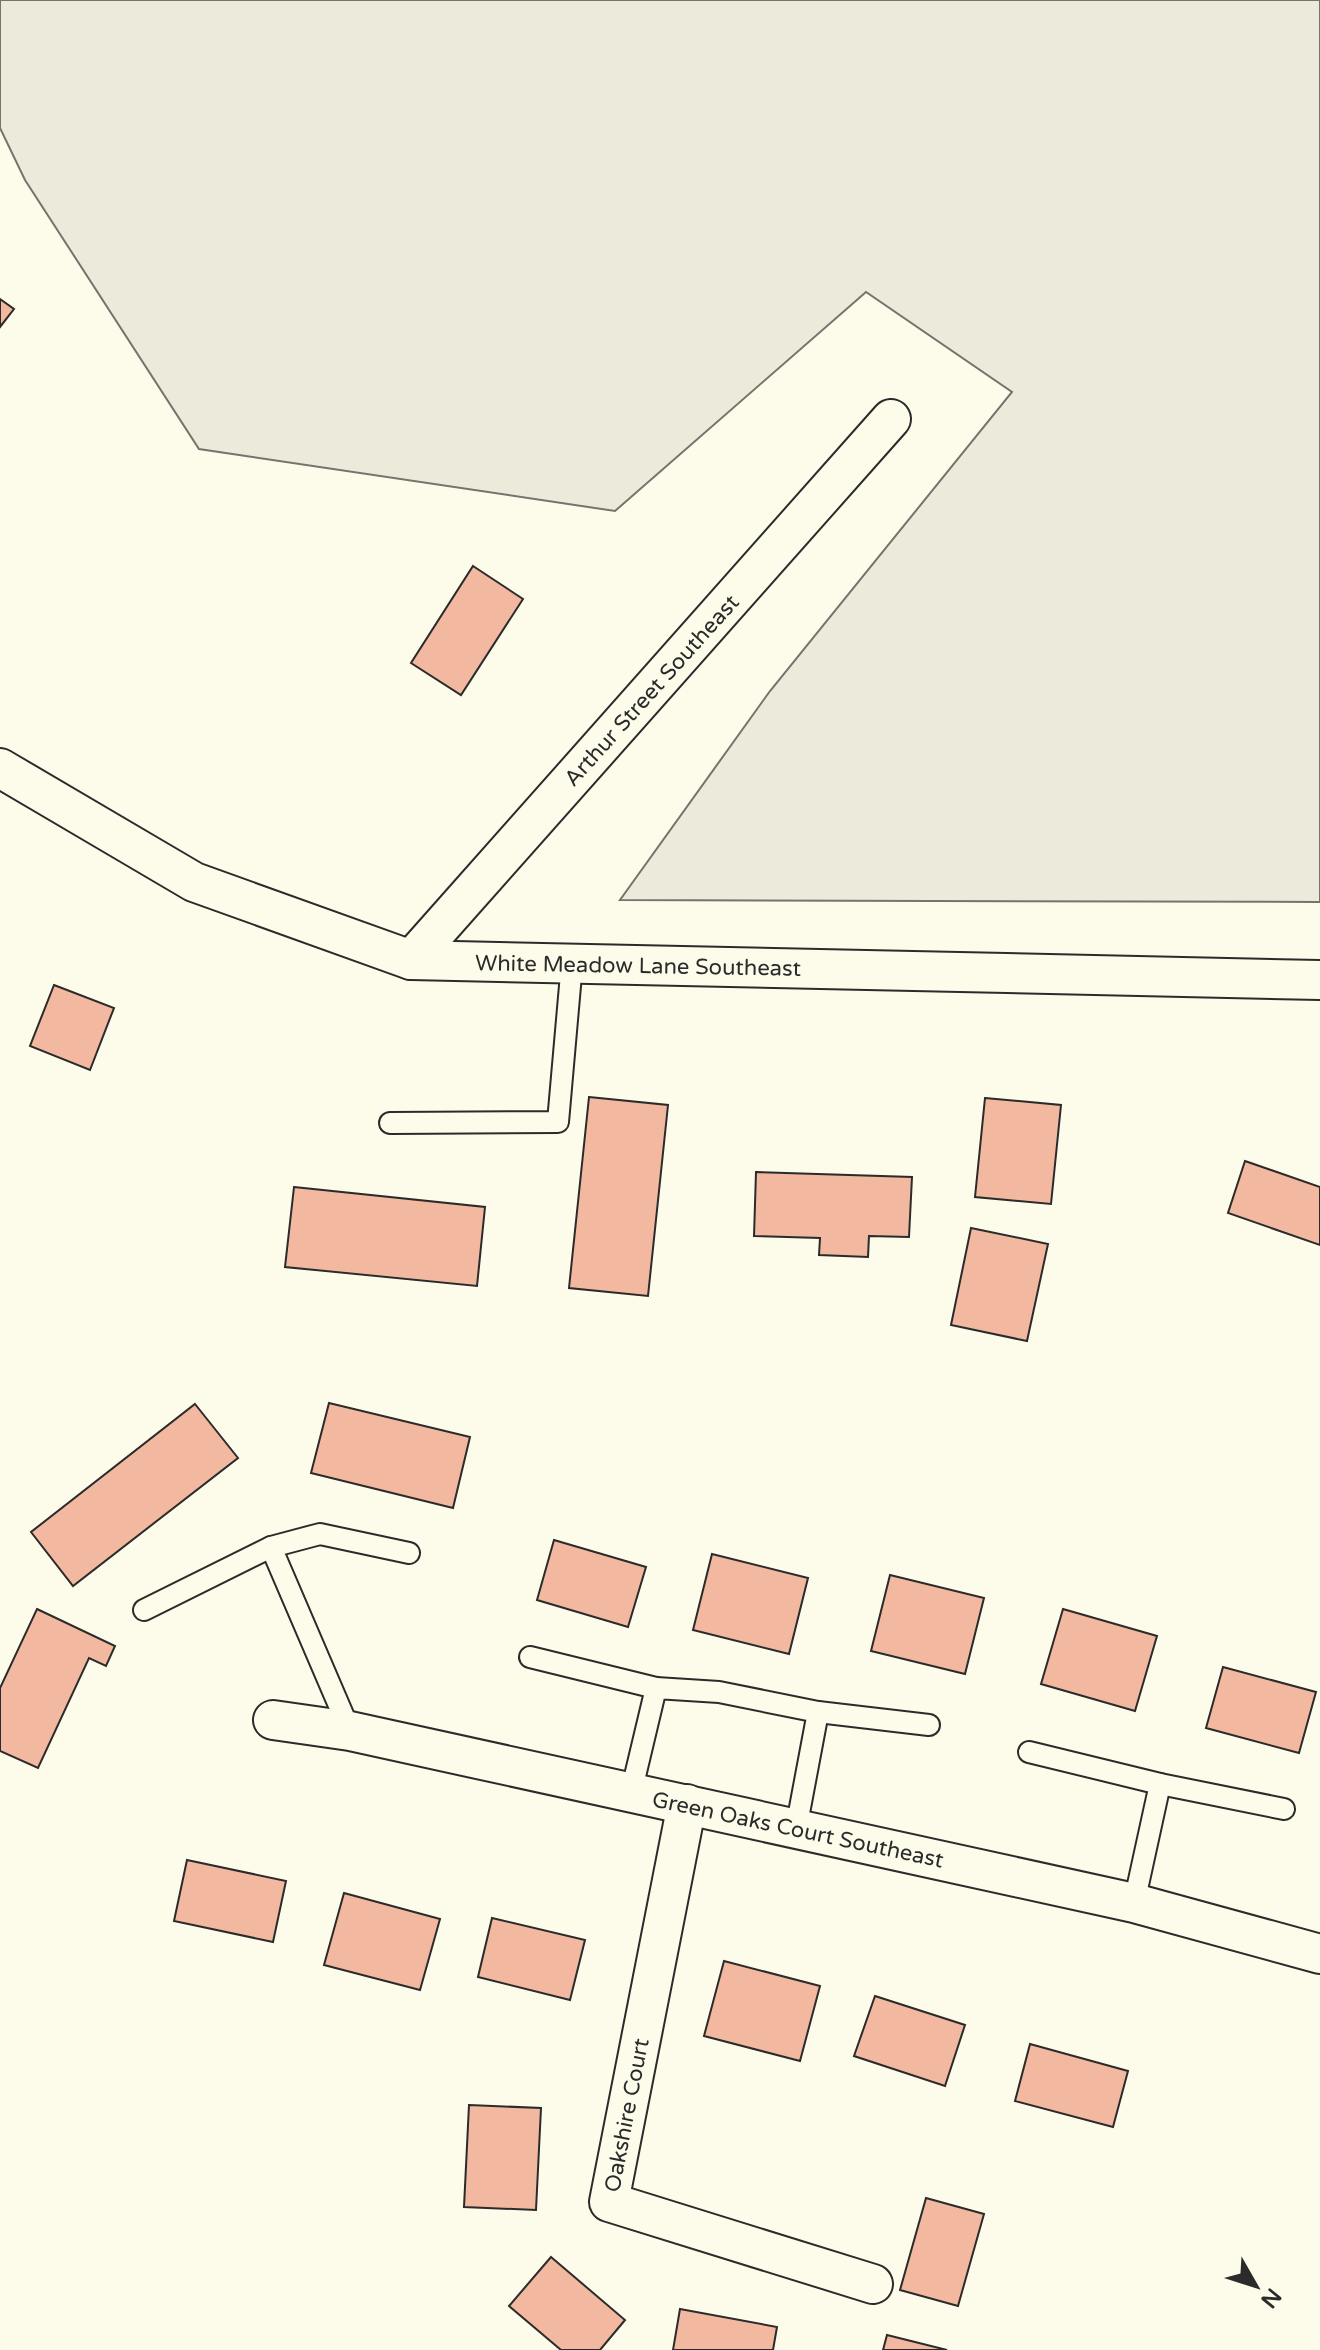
<svg xmlns="http://www.w3.org/2000/svg" width="1320" height="2350" font-family="'Varela Round',sans-serif">
<style>
.green{fill:#ecebdb;stroke:#74746e;stroke-width:2}
.building{fill:#f2b8a0;stroke:#2b2b2b;stroke-width:2}
.lines{fill:none;stroke-linecap:round;stroke-linejoin:round}
.lane-casing{stroke:#2b2b2b;stroke-width:24}
.street-casing{stroke:#2b2b2b;stroke-width:42}
.lane{stroke:#fdfbea;stroke-width:20}
.street{stroke:#fdfbea;stroke-width:38}
.labels{text-anchor:middle;stroke-width:6;stroke-linejoin:round;paint-order:stroke}
.street-label{font-size:22px;fill:#2b2b2b;stroke:#fdfbea}
</style>
<rect width="100%" height="100%" fill="#fdfbea"/>
<!-- green -->
<polygon class="green" points="0,0 1320,0 1320,902 620,900 770,691 1012,392 866,292 615,511 199,449 25,180 0,128"/>
<!-- building -->
<g class="building">
<polygon points="0,299 14,309 0,327"/>
<polygon points="473,566 523,599 461,695 411,663"/>
<polygon points="54,985 114,1008 90,1070 30,1046"/>
<polygon points="589,1097 668,1105 648,1296 569,1288"/>
<polygon points="985,1098 1061,1105 1051,1204 975,1197"/>
<polygon points="1245,1161 1320,1187 1320,1245 1228,1213"/>
<polygon points="756,1172 912,1177 909,1237 869,1236 868,1257 819,1255 820,1238 754,1236"/>
<polygon points="294,1187 485,1207 477,1286 285,1267"/>
<polygon points="971,1228 1048,1244 1027,1341 951,1325"/>
<polygon points="329,1403 470,1437 453,1508 311,1473"/>
<polygon points="195,1404 238,1458 73,1586 31,1532"/>
<polygon points="554,1540 646,1567 628,1627 537,1600"/>
<polygon points="712,1554 808,1578 789,1654 693,1630"/>
<polygon points="890,1575 984,1598 965,1674 871,1651"/>
<polygon points="37,1609 115,1646 106,1666 89,1658 38,1768 0,1751 0,1688"/>
<polygon points="1063,1609 1157,1636 1135,1711 1041,1684"/>
<polygon points="1223,1667 1316,1692 1299,1753 1206,1728"/>
<polygon points="187,1860 286,1881 273,1942 174,1921"/>
<polygon points="344,1893 440,1919 420,1990 324,1965"/>
<polygon points="492,1918 585,1940 570,2000 478,1977"/>
<polygon points="724,1961 820,1986 800,2061 704,2036"/>
<polygon points="875,1996 965,2025 945,2086 854,2056"/>
<polygon points="1030,2044 1128,2071 1113,2127 1015,2101"/>
<polygon points="469,2105 541,2108 536,2210 464,2207"/>
<polygon points="926,2198 984,2214 958,2306 900,2290"/>
<polygon points="551,2257 625,2320 600,2350 561,2350 509,2306"/>
<polygon points="680,2309 777,2327 773,2350 673,2350"/>
<polygon points="887,2335 947,2350 883,2350"/>
</g>
<g class="lines">
<!-- lane casing -->
<g class="lane-casing">
<g id="lane">
<polyline points="390,1123 558,1122 572,963"/>
<polyline points="144,1610 271,1547"/>
<polyline points="530,1657 656,1688"/>
<polyline points="818,1712 929,1725"/>
<polyline points="350,1731 271,1547 320,1534 409,1553"/>
<polyline points="1029,1752 1160,1784"/>
<polyline points="631,1793 656,1688 719,1692 818,1712 796,1829"/>
<polyline points="1134,1903 1160,1784 1284,1809"/>
</g>
</g>
<!-- street casing -->
<g class="street-casing">
<g id="street">
<polyline points="0,768 194,882 411,960 1320,980"/>
<polyline points="411,960 891,419"/>
<polyline points="273,1720 350,1731 1134,1903 1320,1954"/>
<polyline points="687,1804 609,2202 873,2284"/>
</g>
</g>
<!-- lane -->
<use href="#lane" class="lane"/>
<!-- street -->
<use href="#street" class="street"/>
</g>
<g class="labels">
<!-- street labels -->
<g class="street-label">
<text transform="translate(651 690) rotate(-48)" y="8">Arthur Street Southeast</text>
<text transform="translate(638 965) rotate(1)" y="8">White Meadow Lane Southeast</text>
<text transform="translate(798 1829) rotate(12)" y="8">Green Oaks Court Southeast</text>
<text transform="translate(626 2115) rotate(-79)" y="8">Oakshire Court</text>
</g>
</g>
<!-- north arrow -->
<g transform="translate(1256 2286) rotate(129)" stroke="#fdfbea" stroke-width="6" paint-order="stroke">
<path d="M0-6L14 30L0 20L-14 30Z" fill="#2b2b2b"/>
<text y="-12" font-size="22" font-weight="bold" text-anchor="middle" fill="#2b2b2b">N</text>
</g>
</svg>
